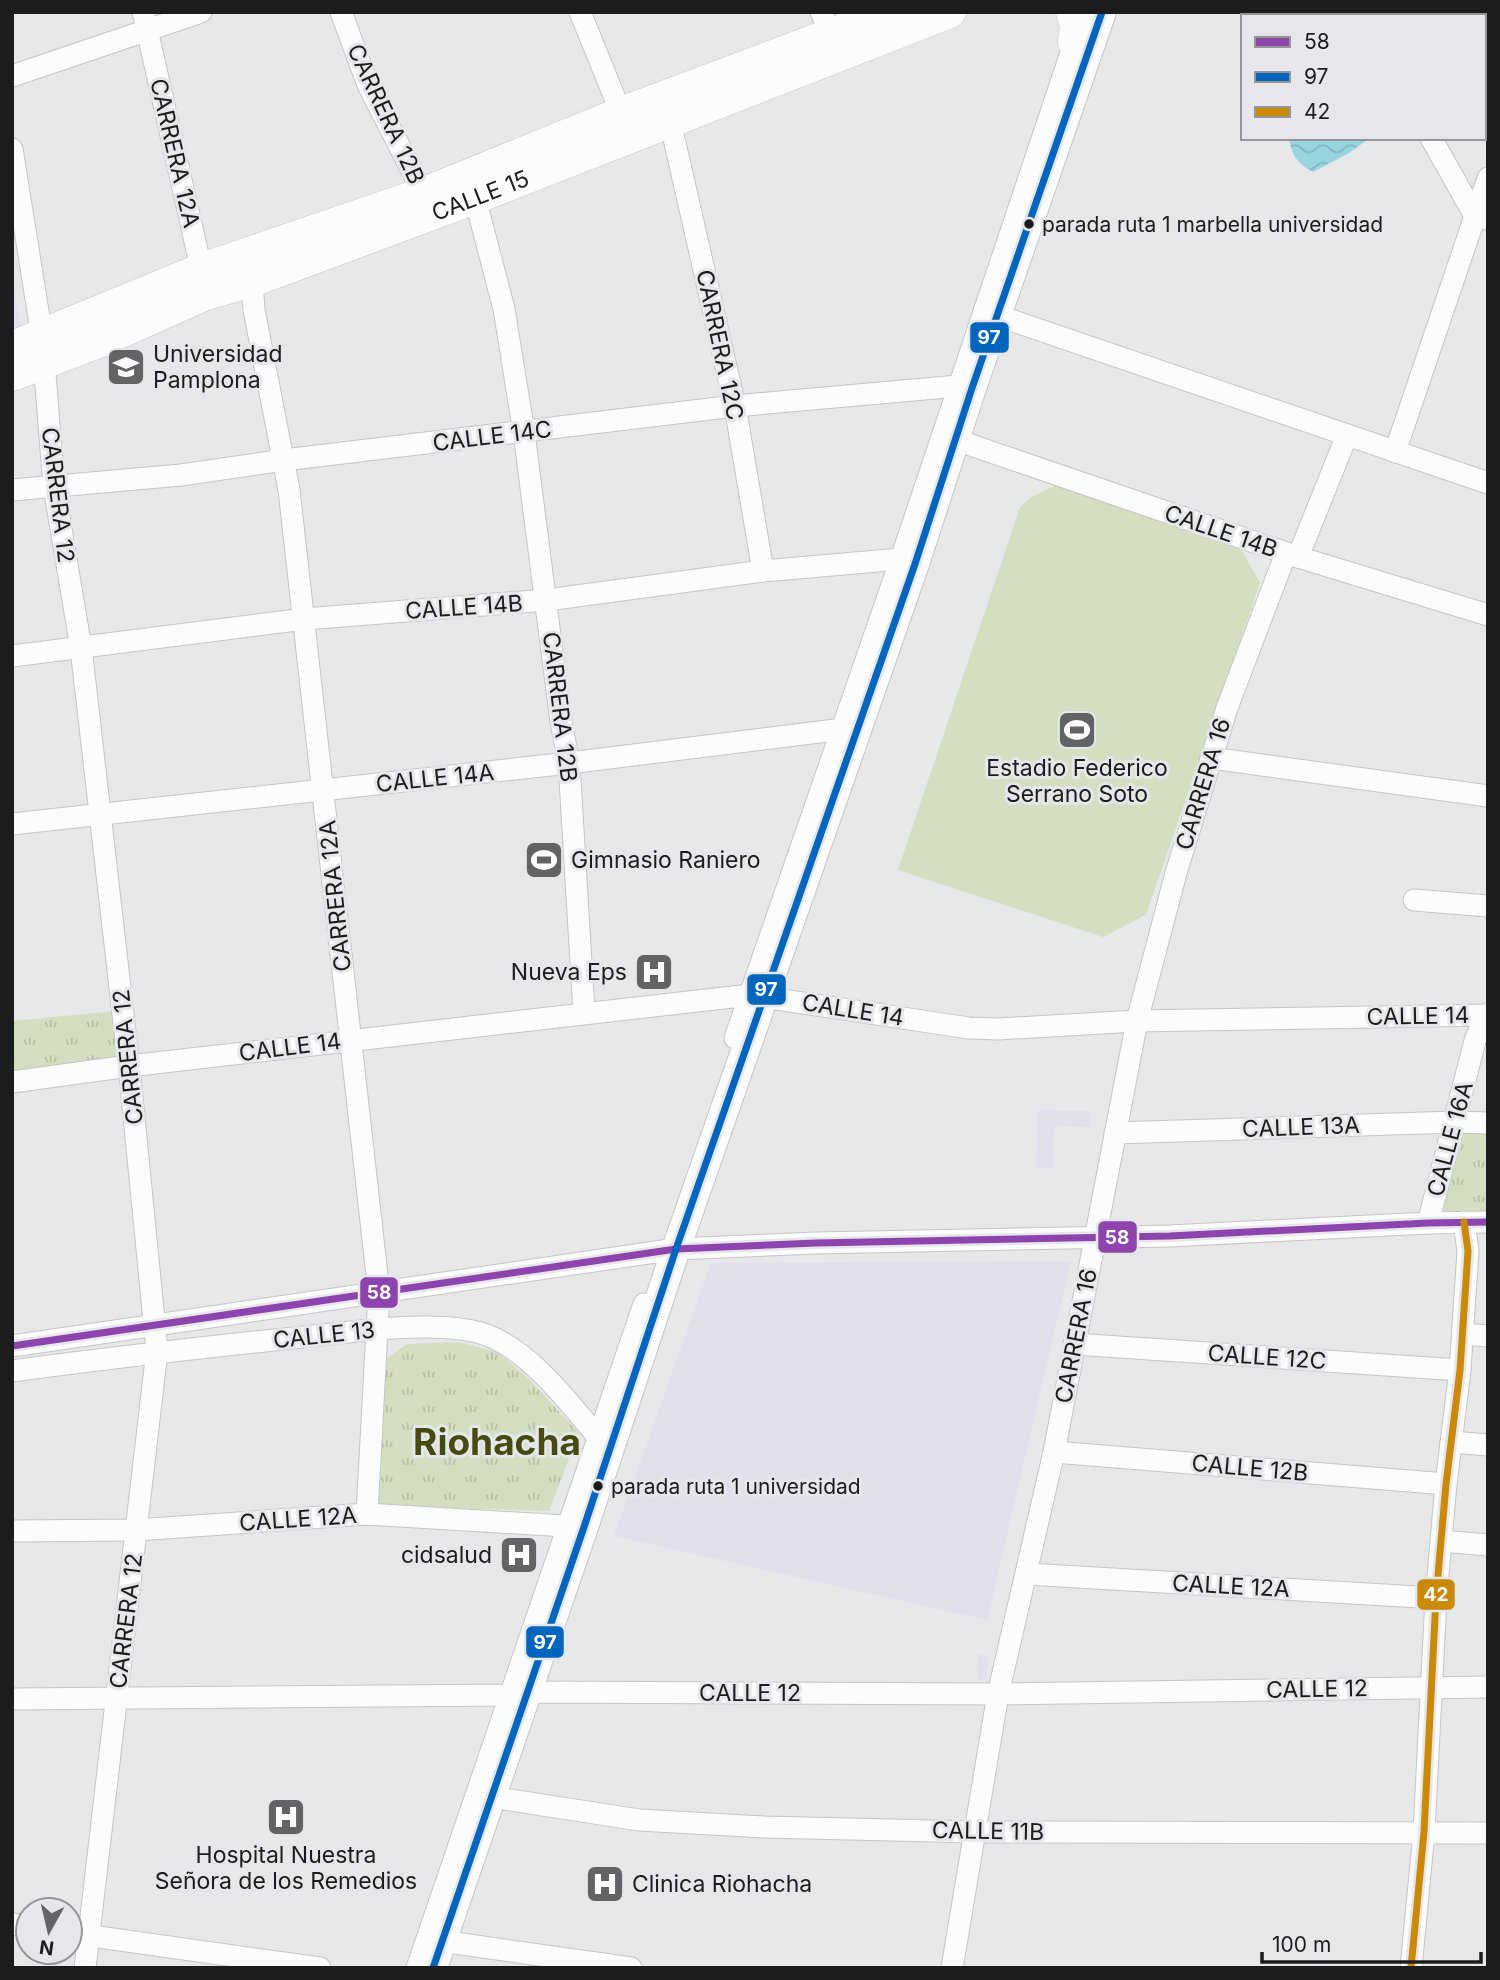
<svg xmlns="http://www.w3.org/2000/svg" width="1500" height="1980" font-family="Inter,sans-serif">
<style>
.education{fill:#e3e0ec}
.park{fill:url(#park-tufts)}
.pitch{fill:#d5dec1}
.water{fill:url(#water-waves)}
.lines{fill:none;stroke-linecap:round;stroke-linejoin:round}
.minor-casing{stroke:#c4c5c6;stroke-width:23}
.major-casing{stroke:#c4c5c6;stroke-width:30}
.highway-casing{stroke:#c4c5c6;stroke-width:33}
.minor{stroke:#fbfcfc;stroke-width:21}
.major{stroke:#fbfcfc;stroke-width:28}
.highway{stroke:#fbfcfc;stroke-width:32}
.bus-1-casing{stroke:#e6e7ea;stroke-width:12}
.bus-2-casing{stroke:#e6e7ea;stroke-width:12}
.bus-3-casing{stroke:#e6e7ea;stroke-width:12}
.bus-1{stroke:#8e44ad;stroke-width:7}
.bus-2{stroke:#0065bd;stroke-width:7}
.bus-3{stroke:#cb8a06;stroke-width:7}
.bus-dot{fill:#1b1c1d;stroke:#e6e7ea;stroke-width:2.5}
.labels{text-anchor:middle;stroke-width:6;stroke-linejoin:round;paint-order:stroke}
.bus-label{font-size:21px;fill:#1b1c1d;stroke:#e6e7ea;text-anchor:start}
.street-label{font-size:23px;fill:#1b1c1d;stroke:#e6e7ea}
.poi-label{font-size:23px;fill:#1b1c1d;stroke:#e6e7ea;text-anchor:start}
.town-label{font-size:37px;font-weight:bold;fill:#454a0e;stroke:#e6e7ea}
.line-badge{stroke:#e6e7ea;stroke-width:2.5}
.badge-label{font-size:19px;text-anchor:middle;font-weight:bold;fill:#fff}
</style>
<defs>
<pattern id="park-tufts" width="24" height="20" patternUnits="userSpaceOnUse" patternTransform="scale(1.75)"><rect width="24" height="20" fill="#d5dec1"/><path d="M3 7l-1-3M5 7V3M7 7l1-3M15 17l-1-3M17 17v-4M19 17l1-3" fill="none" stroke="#b6bea5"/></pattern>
<pattern id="water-waves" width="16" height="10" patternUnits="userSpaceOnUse" patternTransform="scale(1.75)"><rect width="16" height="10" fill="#99d5de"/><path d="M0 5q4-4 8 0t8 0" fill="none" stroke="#83b6be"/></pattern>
</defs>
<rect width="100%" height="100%" fill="#e7e8e9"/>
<!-- education -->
<g class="education">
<polygon points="12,283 21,326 12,329"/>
<polygon points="1038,1110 1090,1111 1090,1127 1054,1126 1053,1169 1036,1168"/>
<polygon points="1071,1261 987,1620 614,1536 711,1263"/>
<polygon points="978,1654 988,1655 986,1680 977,1679"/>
</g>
<!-- park -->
<g class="park">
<polygon points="115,1011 122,1060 12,1074 12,1021"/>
<polygon points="1488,1132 1488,1211 1440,1212 1458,1133"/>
<polygon points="458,1342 497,1352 528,1378 579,1433 549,1511 376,1506 382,1362 407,1344"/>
</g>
<!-- pitch -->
<polygon class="pitch" points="1061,483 1236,540 1260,583 1146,915 1103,937 898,870 1020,507 1031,497"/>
<!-- water -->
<path class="water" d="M1289 138H1370L1349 153 1313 172C1297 163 1292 156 1289 138Z"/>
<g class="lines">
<!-- minor casing -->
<g class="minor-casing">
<g id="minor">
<polyline points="143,12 204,281"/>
<polyline points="341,12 368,85 428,202"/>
<polyline points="580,12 621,113"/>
<polyline points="821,12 831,34"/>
<polyline points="1378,12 1380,16"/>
<polyline points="12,76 201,12"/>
<polyline points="670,121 735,406 763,571"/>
<polyline points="1431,138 1475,216 1482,219"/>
<polyline points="12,149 42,336 54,487 81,648 129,1066 157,1351 85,1968"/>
<polyline points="475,198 504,309 524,433 561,722 569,763 584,1012"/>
<polyline points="252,281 254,310 289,490 379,1293 367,1514"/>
<polyline points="984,311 1488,483"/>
<polyline points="956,440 1298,557 1488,615"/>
<polyline points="1395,452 1488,178"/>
<polyline points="12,490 181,475 284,460 735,406 958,386 970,388"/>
<polyline points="1298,557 1347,435"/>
<polyline points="12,656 304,619 547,600 763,571 901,559 913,563"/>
<polyline points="1211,758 1488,796"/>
<polyline points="12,824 569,763 843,729 854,732"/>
<polyline points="1414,900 1488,906"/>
<polyline points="735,1038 901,559 1078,32"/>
<polyline points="12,1082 129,1066 750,995 969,1028 998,1029 1137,1021 1488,1015"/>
<polyline points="1115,1133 1455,1122 1488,1123"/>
<polyline points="1428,1223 1475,1041 1485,1015"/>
<polyline points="1463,1334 1488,1336"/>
<polyline points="1074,1344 1460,1370"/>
<polyline points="12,1346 676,1249 816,1243 1170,1236 1428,1223 1488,1222"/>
<path d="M12 1371C109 1358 206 1347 303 1337 353 1332 437 1319 484 1334 528 1349 568 1401 597 1436"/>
<polyline points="1451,1442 1488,1445"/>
<polyline points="1054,1452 1446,1484"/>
<polyline points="12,1531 136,1530 367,1514 582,1527"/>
<polyline points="1441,1541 1488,1545"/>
<polyline points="1027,1574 1436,1598"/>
<polyline points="12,1699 509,1695 527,1692 998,1694 1488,1687"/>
<polyline points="491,1797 639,1820 765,1827 975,1832 1488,1833"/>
<polyline points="12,1924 28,1926"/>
<polyline points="70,1933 320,1968"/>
<polyline points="441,1941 631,1968"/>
<polyline points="417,1968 644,1304"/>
<polyline points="952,1968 998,1694 1054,1452 1137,1021 1176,873 1227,708 1286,553"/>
<polyline points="1411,1968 1424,1832 1436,1598 1446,1484 1460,1370 1468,1251 1464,1222"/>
</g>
</g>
<!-- major casing -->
<g class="major-casing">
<polyline id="major" points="433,1968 584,1527 676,1249 915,564 972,388 1102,12"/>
</g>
<!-- highway casing -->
<g class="highway-casing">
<g id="highway">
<polyline points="1072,12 1076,26 1074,42"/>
<polyline points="12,347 202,269 422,194 621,113 890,12"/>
<path id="s1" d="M12 375 101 341 206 294 252 281 475 198 950 12"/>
</g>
</g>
<!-- minor -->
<use href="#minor" class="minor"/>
<!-- major -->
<use href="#major" class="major"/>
<!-- highway -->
<use href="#highway" class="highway"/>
<!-- bus-1 casing -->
<g class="bus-1-casing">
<polyline id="bus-1" points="12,1346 676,1249 816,1243 1170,1236 1428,1223 1488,1222"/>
</g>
<!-- bus-2 casing -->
<g class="bus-2-casing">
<polyline id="bus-2" points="433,1968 584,1527 676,1249 915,564 972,388 1102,12"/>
</g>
<!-- bus-3 casing -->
<g class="bus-3-casing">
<polyline id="bus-3" points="1411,1968 1424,1832 1436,1598 1446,1484 1460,1370 1468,1251 1464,1222"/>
</g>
<!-- bus-1 -->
<use href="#bus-1" class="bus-1"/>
<!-- bus-2 -->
<use href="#bus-2" class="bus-2"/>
<!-- bus-3 -->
<use href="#bus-3" class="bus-3"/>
</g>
<!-- icons -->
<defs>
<g id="university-square" transform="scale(2.0125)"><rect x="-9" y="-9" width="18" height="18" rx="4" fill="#626364" stroke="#e6e7ea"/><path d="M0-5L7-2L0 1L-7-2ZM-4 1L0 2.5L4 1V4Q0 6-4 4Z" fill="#fff"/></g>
<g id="stadium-square" transform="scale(2.0125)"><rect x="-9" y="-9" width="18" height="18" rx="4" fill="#626364" stroke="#e6e7ea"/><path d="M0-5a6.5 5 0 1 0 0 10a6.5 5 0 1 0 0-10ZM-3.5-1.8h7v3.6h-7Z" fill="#fff"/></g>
<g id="hospital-square" transform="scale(2.0125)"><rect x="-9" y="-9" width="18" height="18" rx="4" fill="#626364" stroke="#e6e7ea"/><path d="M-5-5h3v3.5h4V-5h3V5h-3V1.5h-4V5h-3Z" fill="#fff"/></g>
</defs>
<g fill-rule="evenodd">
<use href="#university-square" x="126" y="367"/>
<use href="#stadium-square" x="1077" y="730"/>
<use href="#stadium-square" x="544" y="860"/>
<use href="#hospital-square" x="654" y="972"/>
<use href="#hospital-square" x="519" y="1555"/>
<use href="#hospital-square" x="286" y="1817"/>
<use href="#hospital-square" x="605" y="1884"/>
</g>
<!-- markers -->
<g class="bus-dot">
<circle cx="1029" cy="224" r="6"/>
<circle cx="598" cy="1486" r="6"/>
</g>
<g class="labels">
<!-- bus labels -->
<g class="bus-label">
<text x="1042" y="232">parada ruta 1 marbella universidad</text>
<text x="611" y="1494">parada ruta 1 universidad</text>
</g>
<!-- street labels -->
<g class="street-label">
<text transform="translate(386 114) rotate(65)" y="8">CARRERA 12B</text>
<text transform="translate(175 153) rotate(77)" y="8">CARRERA 12A</text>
<text dy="8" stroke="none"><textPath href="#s1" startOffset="502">CALLE 15</textPath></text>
<text transform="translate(720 345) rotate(78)" y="8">CARRERA 12C</text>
<text transform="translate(492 436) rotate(-7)" y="8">CALLE 14C</text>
<text transform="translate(58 495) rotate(83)" y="8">CARRERA 12</text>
<text transform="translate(1221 531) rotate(19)" y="8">CALLE 14B</text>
<text transform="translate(464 607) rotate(-4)" y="8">CALLE 14B</text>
<text transform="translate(560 707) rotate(83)" y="8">CARRERA 12B</text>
<text transform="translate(435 778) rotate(-6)" y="8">CALLE 14A</text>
<text transform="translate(1203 784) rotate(-73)" y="8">CARRERA 16</text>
<text transform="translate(335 896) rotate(-96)" y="8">CARRERA 12A</text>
<text transform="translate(853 1010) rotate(9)" y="8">CALLE 14</text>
<text transform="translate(1418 1016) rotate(-1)" y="8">CALLE 14</text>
<text transform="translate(290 1047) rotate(-7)" y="8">CALLE 14</text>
<text transform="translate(128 1057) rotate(-96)" y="8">CARRERA 12</text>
<text transform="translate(1301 1127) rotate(-2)" y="8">CALLE 13A</text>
<text transform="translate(1450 1139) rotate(-75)" y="8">CALLE 16A</text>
<text transform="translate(324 1335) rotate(-6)" y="8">CALLE 13</text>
<text transform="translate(1076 1336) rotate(-79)" y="8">CARRERA 16</text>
<text transform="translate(1267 1357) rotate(4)" y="8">CALLE 12C</text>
<text transform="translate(1250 1468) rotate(5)" y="8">CALLE 12B</text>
<text transform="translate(298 1519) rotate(-4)" y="8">CALLE 12A</text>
<text transform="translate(1231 1586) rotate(3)" y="8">CALLE 12A</text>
<text transform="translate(126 1621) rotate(-83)" y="8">CARRERA 12</text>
<text transform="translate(1317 1689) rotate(-1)" y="8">CALLE 12</text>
<text x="750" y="1701">CALLE 12</text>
<text transform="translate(988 1831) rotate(1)" y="8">CALLE 11B</text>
</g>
<!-- poi labels -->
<g class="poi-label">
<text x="153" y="362">Universidad<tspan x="153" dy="26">Pamplona</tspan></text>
<text x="1077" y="776" text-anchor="middle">Estadio Federico<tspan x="1077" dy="26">Serrano Soto</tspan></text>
<text x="571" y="868">Gimnasio Raniero</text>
<text x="627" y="980" text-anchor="end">Nueva Eps</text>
<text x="492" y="1563" text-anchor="end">cidsalud</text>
<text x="286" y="1863" text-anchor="middle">Hospital Nuestra<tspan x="286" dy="26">Señora de los Remedios</tspan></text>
<text x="632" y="1892">Clinica Riohacha</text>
</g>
<!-- town labels -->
<g class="town-label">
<text x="497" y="1455">Riohacha</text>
</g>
</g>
<g class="line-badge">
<rect x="969" y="321" width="41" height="33" rx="7" fill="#0065bd"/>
<rect x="746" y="973" width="41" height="33" rx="7" fill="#0065bd"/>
<rect x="1097" y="1220" width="41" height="34" rx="7" fill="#8e44ad"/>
<rect x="359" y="1276" width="40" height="33" rx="7" fill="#8e44ad"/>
<rect x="1416" y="1578" width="40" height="33" rx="7" fill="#cb8a06"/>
<rect x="525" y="1625" width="40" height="34" rx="7" fill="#0065bd"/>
</g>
<g class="badge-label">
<text x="989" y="344">97</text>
<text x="766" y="996">97</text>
<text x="1117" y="1244">58</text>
<text x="379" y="1299">58</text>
<text x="1436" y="1601">42</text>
<text x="545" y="1649">97</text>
</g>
<!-- border -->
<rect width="1500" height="1980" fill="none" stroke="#1b1c1d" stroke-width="28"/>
<!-- legend -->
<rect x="1241" y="14" width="245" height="126" fill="#e6e7ea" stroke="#959698" stroke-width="2"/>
<rect x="1255" y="37" width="35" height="10" fill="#8e44ad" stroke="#959698" stroke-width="2"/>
<text x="1304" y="49" font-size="21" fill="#1b1c1d">58</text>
<rect x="1255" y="72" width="35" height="10" fill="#0065bd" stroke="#959698" stroke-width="2"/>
<text x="1304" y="84" font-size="21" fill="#1b1c1d">97</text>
<rect x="1255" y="107" width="35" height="10" fill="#cb8a06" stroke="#959698" stroke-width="2"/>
<text x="1304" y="119" font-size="21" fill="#1b1c1d">42</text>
<!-- north arrow -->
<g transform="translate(49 1931) rotate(188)"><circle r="33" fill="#e6e7ea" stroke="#959698" stroke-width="2"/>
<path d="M0-5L12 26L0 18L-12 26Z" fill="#626364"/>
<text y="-10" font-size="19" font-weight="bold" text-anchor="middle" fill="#1b1c1d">N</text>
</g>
<!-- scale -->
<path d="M1262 1952v10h219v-10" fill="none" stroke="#1b1c1d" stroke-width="3.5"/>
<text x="1272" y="1952" font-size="21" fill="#1b1c1d" stroke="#e6e7ea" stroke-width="5" paint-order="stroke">100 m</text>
</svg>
